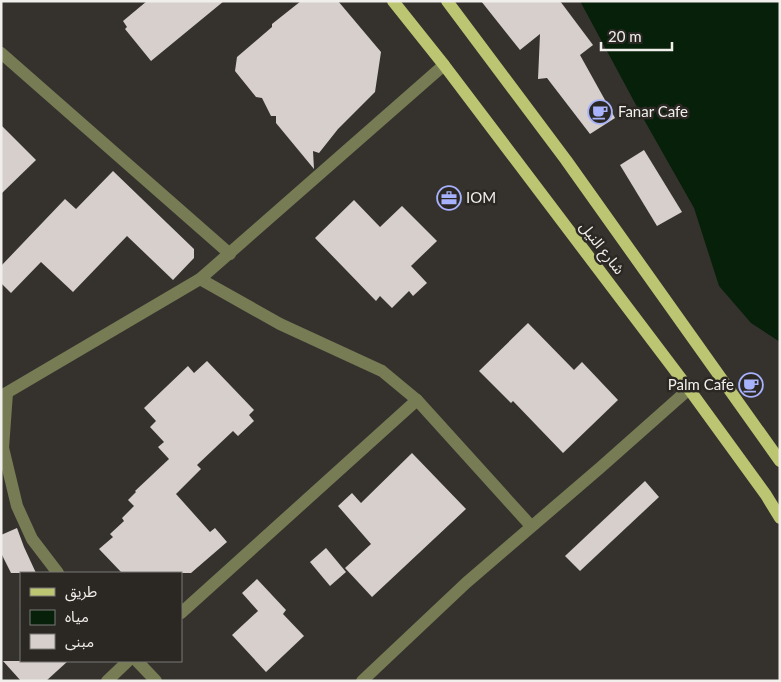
<svg xmlns="http://www.w3.org/2000/svg" width="781" height="682" font-family="Lato,'Noto Sans Arabic',sans-serif">
<style>
.water{fill:#07200a}
.building{fill:#d6cfcc}
.lines{fill:none;stroke-linecap:round;stroke-linejoin:round}
.minor{stroke:#777c55;stroke-width:12}
.major{stroke:#bcc571;stroke-width:12}
.labels{text-anchor:middle;stroke-width:5;stroke-linejoin:round;paint-order:stroke}
.poi-label{font-size:15px;fill:#f0efec;stroke:#2b2824;text-anchor:start}
.street-label{font-size:15px;fill:#f0efec;stroke:#2b2824}
</style>
<rect width="100%" height="100%" fill="#35322e"/>
<!-- water -->
<polygon class="water" points="580,1 780,1 780,342 751,323 719,286 694,208 643,118"/>
<!-- building -->
<g class="building">
<polygon points="147,1 224,1 151,61 125,29 127,27 123,21"/>
<polygon points="301,1 338,1 381,52 375,92 338,129 319,153 313,151 314,169 276,123 276,116 271,116 262,98 256,97 235,71 237,57 272,27 272,24"/>
<polygon points="481,1 560,1 593,45 580,55 615,118 590,134 547,78 538,79 540,34 520,50"/>
<polygon points="1,125 36,160 1,194"/>
<polygon points="644,150 682,212 657,226 620,165"/>
<polygon points="113,171 194,249 194,258 173,280 127,236 73,292 41,262 11,293 1,283 1,266 65,199 76,209"/>
<polygon points="354,200 380,227 402,206 437,241 411,266 427,283 413,296 409,291 392,308 380,296 376,301 315,238"/>
<polygon points="528,323 574,370 582,362 618,400 563,453 513,401 511,403 479,371"/>
<polygon points="207,361 254,410 249,415 254,421 238,436 233,431 197,465 201,469 176,494 210,532 215,528 227,542 191,573 122,573 99,549 113,537 110,534 124,521 122,518 134,506 128,500 136,492 135,491 169,459 158,447 164,442 150,427 156,421 144,408 188,366 194,373"/>
<polygon points="412,453 466,509 372,597 345,568 371,544 338,506 352,493 361,503"/>
<polygon points="645,481 659,497 580,571 565,556"/>
<polygon points="17,528 24,547 36,573 11,573 1,553 1,535"/>
<polygon points="326,548 346,572 330,586 310,562"/>
<polygon points="257,579 286,610 283,614 304,636 266,672 232,635 258,611 242,593"/>
<polygon points="3,661 68,661 46,681 21,681"/>
</g>
<g class="lines">
<!-- minor -->
<g class="minor">
<polyline points="1,53 230,254"/>
<polyline points="200,279 280,324 382,371 417,400 531,526"/>
<polyline points="7,393 3,448 17,506 32,539 58,573"/>
<polyline points="1,396 200,279 444,65"/>
<polyline points="181,613 417,400"/>
<polyline points="137,661 156,681"/>
<polyline points="107,681 128,661"/>
<polyline points="362,681 466,583 601,467 689,389"/>
</g>
<!-- major -->
<g class="major">
<polyline points="393,1 444,65 689,389 766,495 780,518"/>
<polyline points="447,1 566,160 780,461"/>
</g>
</g>
<!-- icons -->
<defs>
<g id="cafe-ring" transform="scale(1.25)"><circle r="9.5" fill="#2b2824" stroke="#a7b1fc" stroke-width="1.5"/><path d="M-5.5-4.5H6V0H3Q3 3.5 0 3.5H-2.5Q-5.5 3.5-5.5 0ZM3-3.2v2h1.7v-2ZM-6 4.5H4V6H-6Z" fill="#a7b1fc"/></g>
<g id="office-ring" transform="scale(1.25)"><circle r="9.5" fill="#2b2824" stroke="#a7b1fc" stroke-width="1.5"/><path d="M-6-3h4V-5.5h4V-3h4V5H-6ZM-1-4.5V-3h2v-1.5ZM-6 0V1H6V0Z" fill="#a7b1fc"/></g>
</defs>
<g fill-rule="evenodd">
<use href="#cafe-ring" x="600" y="112"/>
<use href="#office-ring" x="449" y="198"/>
<use href="#cafe-ring" x="751" y="385"/>
</g>
<g class="labels">
<!-- poi labels -->
<g class="poi-label">
<text x="618" y="117">Fanar Cafe</text>
<text x="466" y="203">IOM</text>
<text x="734" y="390" text-anchor="end">Palm Cafe</text>
</g>
<!-- street labels -->
<g class="street-label">
<text transform="translate(602 248) rotate(52)" y="5">شارع النيل</text>
</g>
</g>
<!-- border -->
<rect width="781" height="682" fill="none" stroke="#f0efec" stroke-width="5"/>
<!-- legend -->
<rect x="20" y="572" width="162" height="90" fill="#2b2824" stroke="#7a7874"/>
<rect x="30" y="588" width="25" height="8" fill="#bcc571" stroke="#7a7874"/>
<text x="65" y="597" font-size="15" fill="#f0efec">طريق</text>
<rect x="30" y="610" width="25" height="15" fill="#07200a" stroke="#7a7874"/>
<text x="65" y="622" font-size="15" fill="#f0efec">مياه</text>
<rect x="30" y="634" width="25" height="15" fill="#d6cfcc" stroke="#7a7874"/>
<text x="65" y="647" font-size="15" fill="#f0efec">مبنى</text>
<!-- scale -->
<path d="M601 42v8h71v-8" fill="none" stroke="#f0efec" stroke-width="2.5"/>
<text x="608" y="42" font-size="15" fill="#f0efec" stroke="#2b2824" stroke-width="4" paint-order="stroke">20 m</text>
</svg>
